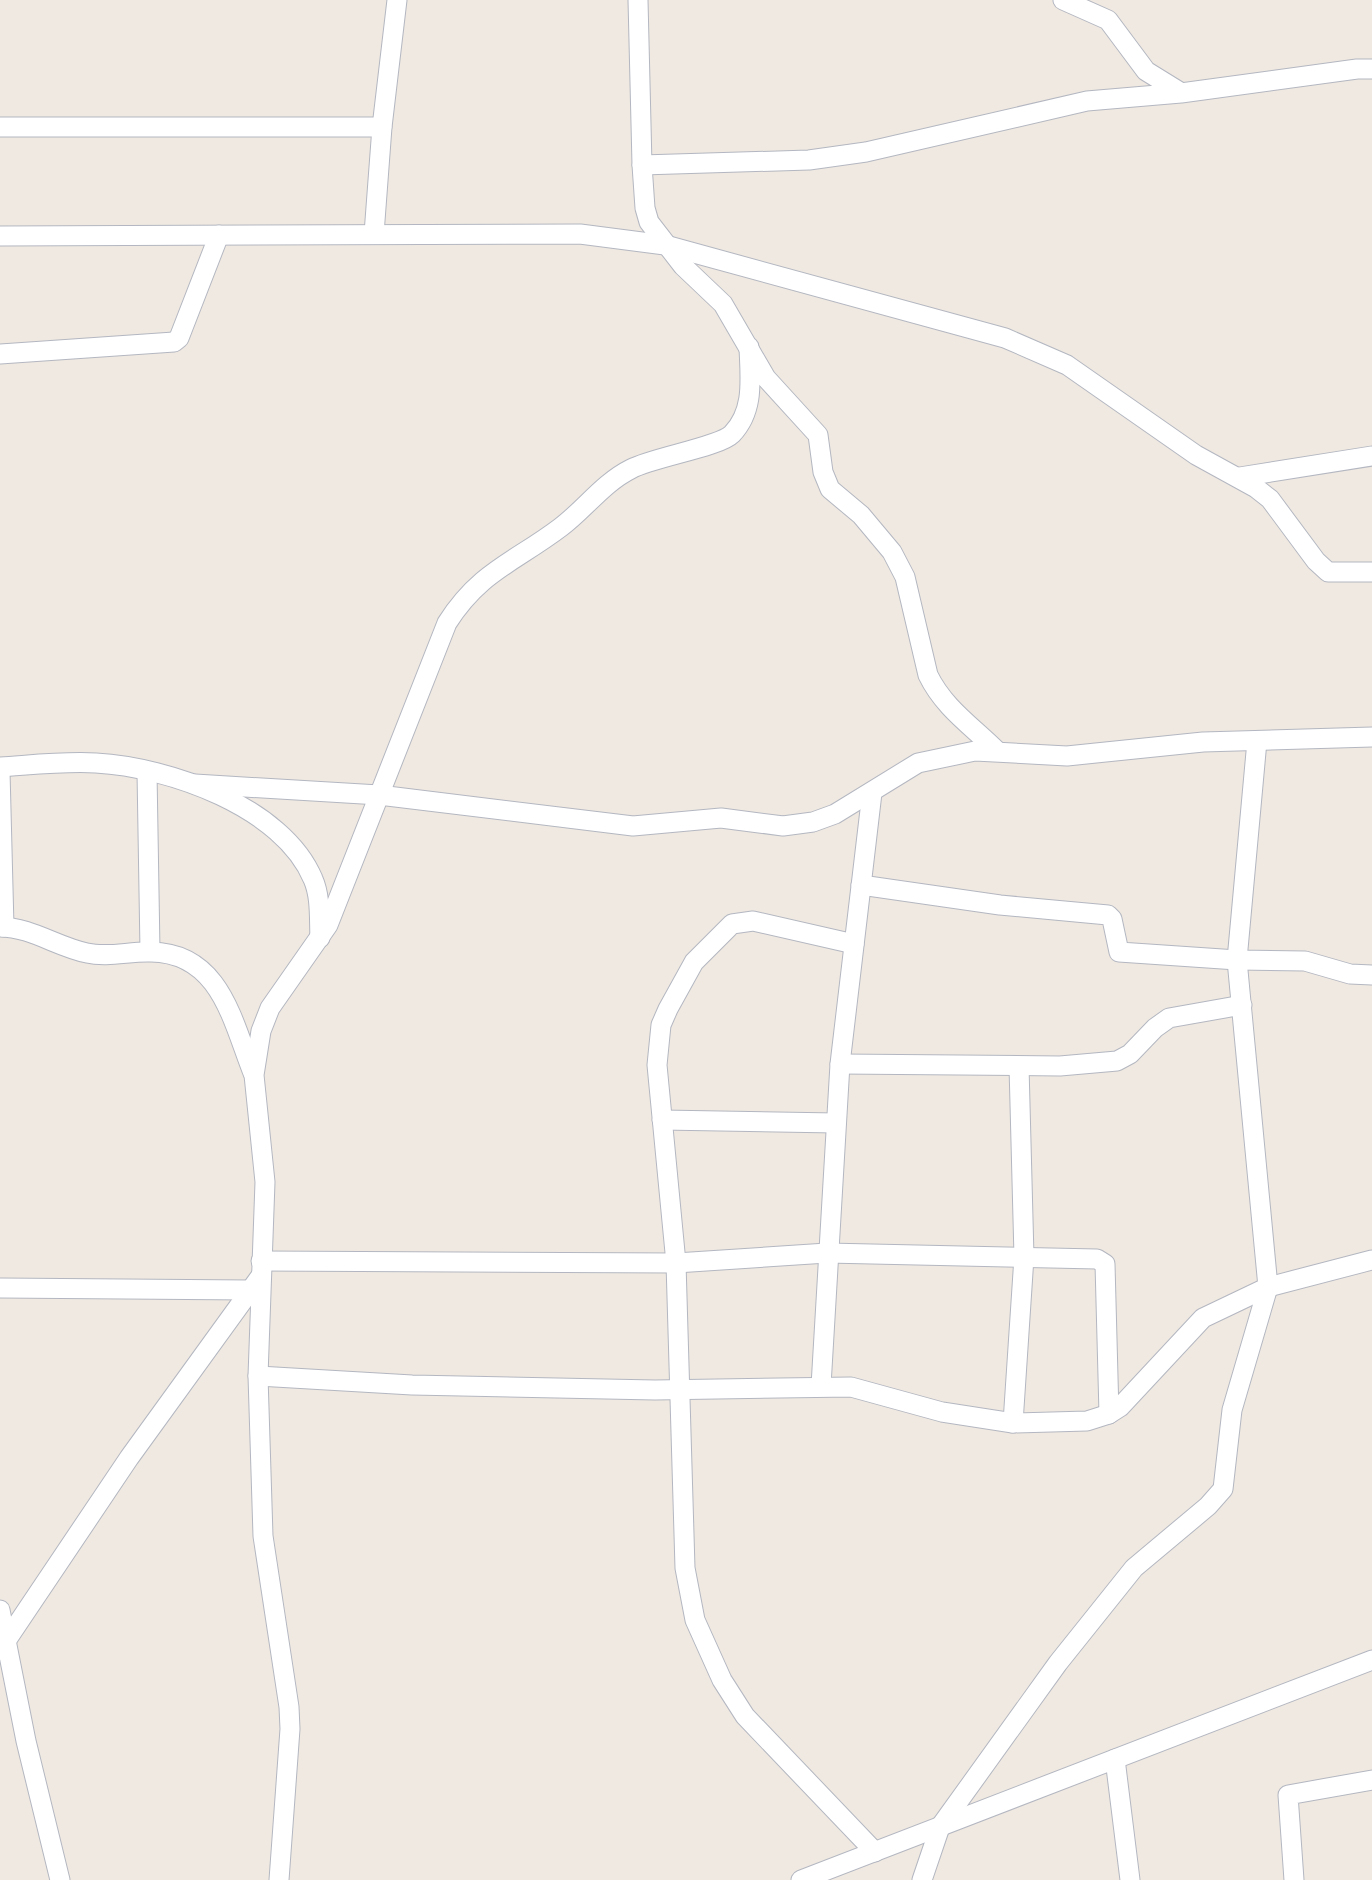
<svg xmlns="http://www.w3.org/2000/svg" width="1372" height="1880" font-family="Jost,sans-serif">
<style>
.lines{fill:none;stroke-linecap:round;stroke-linejoin:round}
.minor-casing{stroke:#b4b7c1;stroke-width:21}
.minor{stroke:#fff;stroke-width:19}
</style>
<rect width="100%" height="100%" fill="#efe9e1"/>
<g class="lines">
<!-- minor casing -->
<g class="minor-casing">
<g id="minor">
<path d="M638 0 642 165 645 208 649 222 683 266 723 304 766 378 818 435 823 472 830 489 861 515 892 552 905 577 928 675C944 708 972 726 997 751"/>
<polyline points="1063,0 1108,20 1146,71 1180,92"/>
<polyline points="0,127 382,127"/>
<polyline points="642,165 809,160 866,152 1087,101 1181,93 1357,69 1372,69"/>
<polyline points="374,234 382,127 397,0"/>
<polyline points="0,236 580,234 665,245 1005,338 1067,365 1196,455 1256,488 1270,499 1316,561 1328,572 1372,572"/>
<polyline points="0,354 174,342 179,338 219,235"/>
<polyline points="1240,477 1372,456"/>
<path d="M0 767C31 765 65 761 96 763 169 767 283 807 313 879 321 897 319 919 320 938"/>
<polyline points="0,771 4,927"/>
<polyline points="147,772 150,951"/>
<polyline points="195,784 379,795 633,826 721,818 783,826 813,822 835,814 918,763 975,751 1067,756 1203,742 1372,737"/>
<polyline points="861,885 1000,905 1108,915 1112,919 1119,952 1237,960 1305,961 1350,974 1372,975"/>
<path d="M0 927C31 927 57 947 87 953 108 958 130 951 151 952 220 953 232 1020 253 1073"/>
<polyline points="854,944 753,921 732,924 694,962 668,1009 661,1025 657,1065 676,1263 685,1568 695,1620 722,1680 745,1716 875,1852"/>
<polyline points="840,1064 1060,1066 1117,1061 1130,1054 1155,1028 1169,1018 1242,1005"/>
<polyline points="662,1120 836,1123"/>
<polyline points="261,1261 676,1263 827,1253 1097,1259 1105,1264 1109,1414"/>
<polyline points="0,1288 249,1290"/>
<polyline points="258,1376 412,1385 655,1390 851,1387 942,1412 1013,1423 1087,1421 1109,1414 1120,1407 1203,1318 1268,1287 1372,1260"/>
<polyline points="821,1386 840,1064 872,793"/>
<polyline points="1013,1423 1024,1257 1019,1066"/>
<polyline points="0,1610 26,1741 60,1880"/>
<polyline points="0,1650 129,1458 260,1277"/>
<polyline points="1115,1759 1130,1880"/>
<path d="M279 1880 290 1729 289 1707 263 1536 258 1376 265 1182 254 1075 261 1031 270 1008 328 925 447 623C480 571 515 562 561 527 585 509 603 483 631 469 654 457 719 447 732 434 755 410 750 378 749 347"/>
<polyline points="801,1880 1372,1660"/>
<polyline points="922,1880 940,1827 1058,1663 1134,1568 1208,1506 1223,1489 1232,1410 1268,1287 1237,960 1257,741"/>
<polyline points="1294,1880 1288,1795 1372,1780"/>
</g>
</g>
<!-- minor -->
<use href="#minor" class="minor"/>
</g>
</svg>
